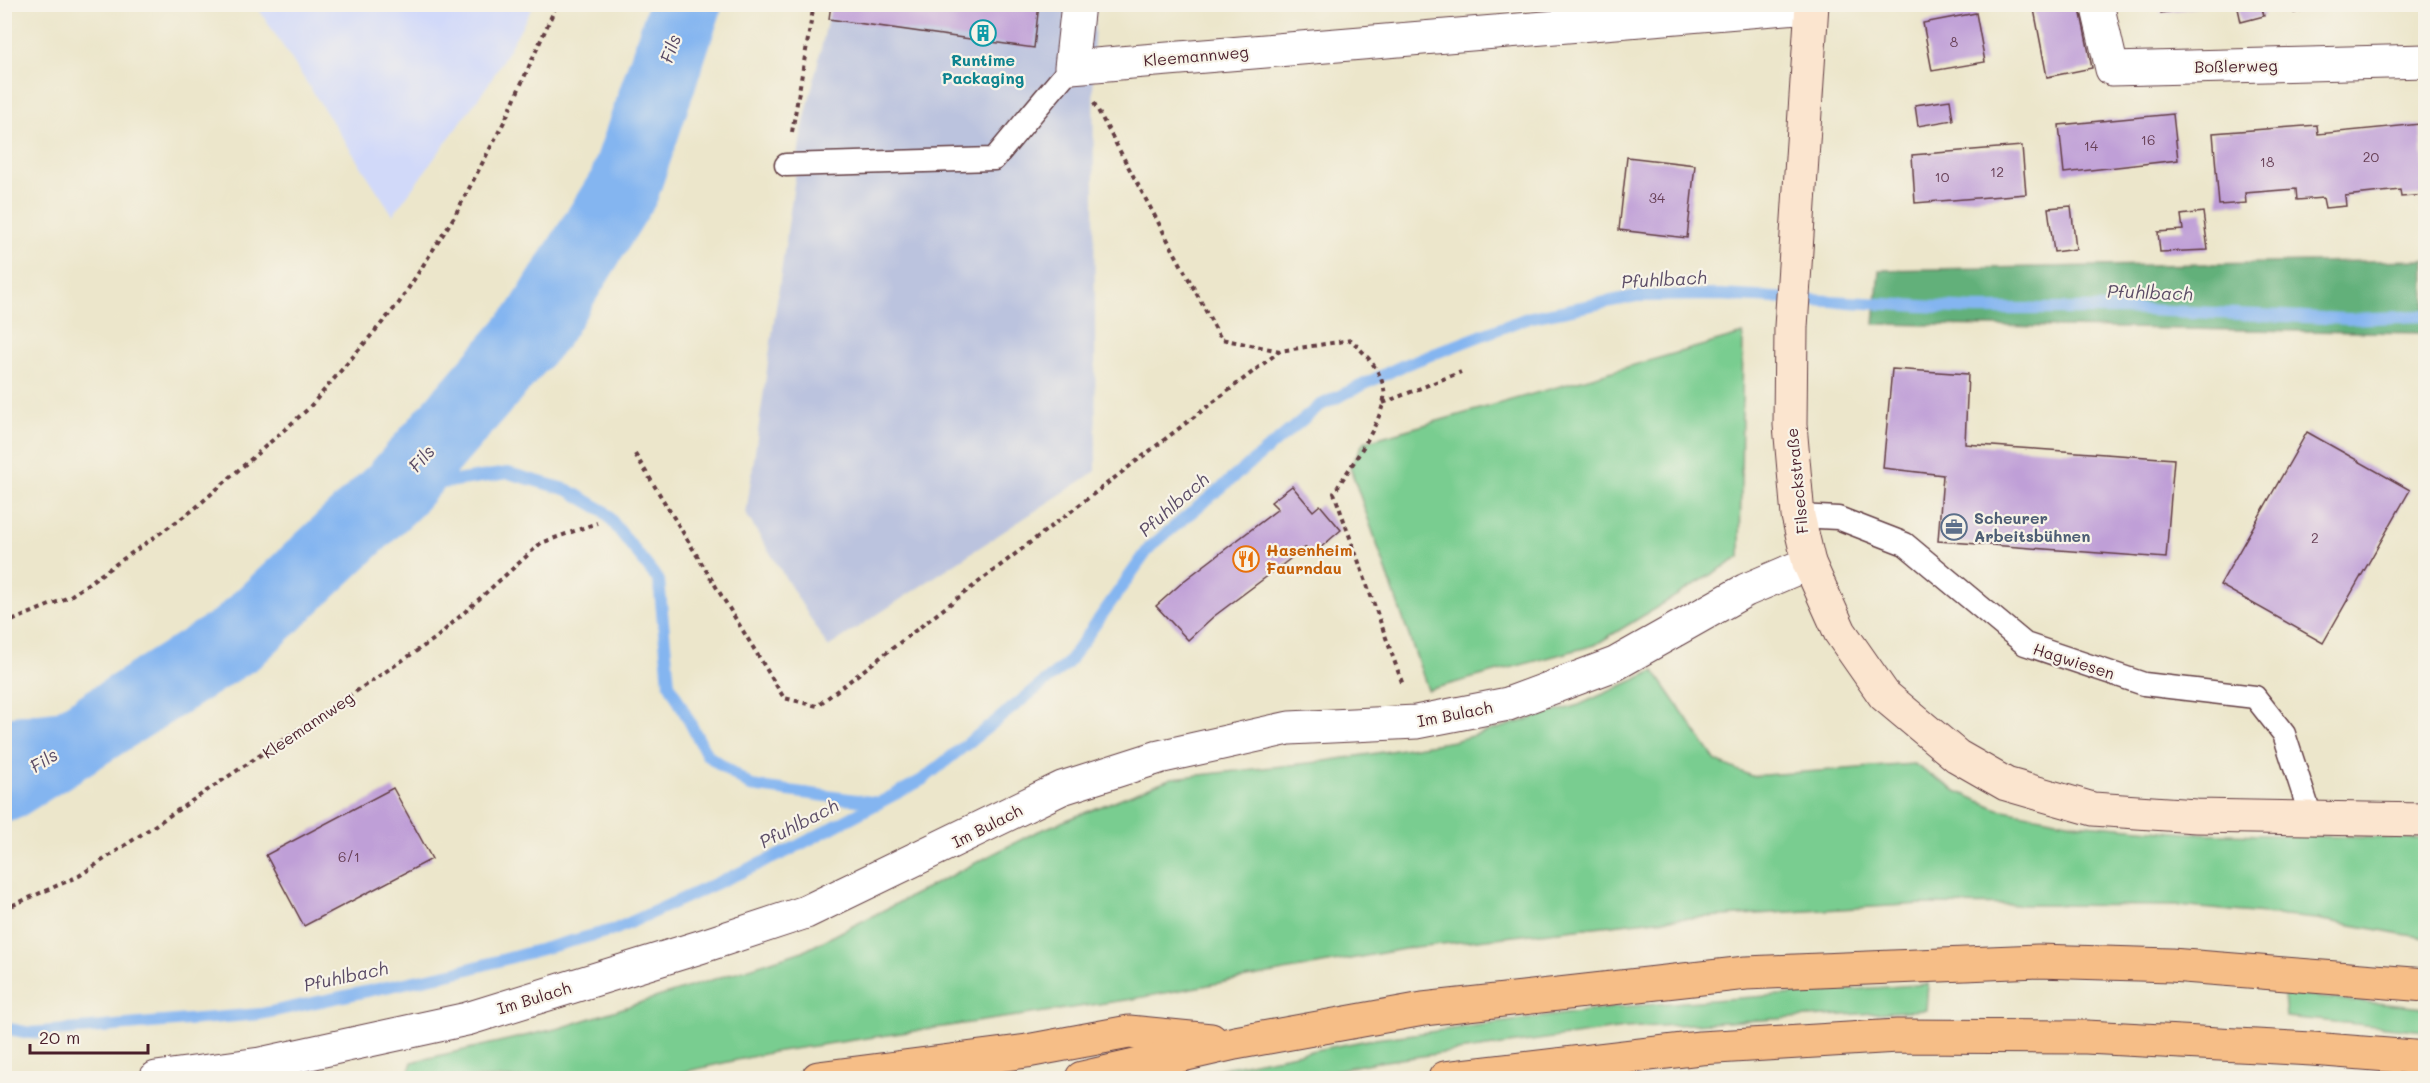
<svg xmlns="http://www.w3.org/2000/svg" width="2430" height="1083" font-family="Mali,sans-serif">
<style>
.built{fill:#d1d9f9}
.industrial{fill:#bbc3de}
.green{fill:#79cd90;stroke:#62765e;stroke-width:1.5}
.forest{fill:#62b07a;stroke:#566852;stroke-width:1.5}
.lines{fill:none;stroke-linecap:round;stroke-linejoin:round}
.stream{stroke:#84b5f0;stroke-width:12}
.canal{stroke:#84b5f0;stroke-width:42}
.river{stroke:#84b5f0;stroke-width:72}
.building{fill:#bf9fd7}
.lane-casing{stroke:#623d43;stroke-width:25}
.street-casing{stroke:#623d43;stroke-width:35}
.secondary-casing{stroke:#623d43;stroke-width:35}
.highway-casing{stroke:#623d43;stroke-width:35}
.path{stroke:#623d43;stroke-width:4;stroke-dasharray:4.5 4.5;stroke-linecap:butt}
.lane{stroke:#fff;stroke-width:22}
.street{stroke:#fff;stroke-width:33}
.secondary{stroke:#fbe5cf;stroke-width:33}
.highway{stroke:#f6be87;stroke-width:33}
.labels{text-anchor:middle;stroke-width:4.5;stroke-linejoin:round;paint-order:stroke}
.number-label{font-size:14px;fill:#673f56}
.street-label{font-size:16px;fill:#4a1f2b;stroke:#f7f3e8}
.culture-label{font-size:16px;font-weight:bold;fill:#0d838f;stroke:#f7f3e8}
.service-label{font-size:16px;font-weight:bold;fill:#4e5e75;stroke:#f7f3e8;text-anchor:start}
.food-label{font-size:16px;font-weight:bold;fill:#c56008;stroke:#f7f3e8;text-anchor:start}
.water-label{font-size:18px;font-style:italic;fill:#5b4c66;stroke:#f7f3e8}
</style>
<rect width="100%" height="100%" fill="#f7f3e8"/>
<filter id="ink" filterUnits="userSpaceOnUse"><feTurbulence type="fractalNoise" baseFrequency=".0167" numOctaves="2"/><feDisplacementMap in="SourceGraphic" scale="12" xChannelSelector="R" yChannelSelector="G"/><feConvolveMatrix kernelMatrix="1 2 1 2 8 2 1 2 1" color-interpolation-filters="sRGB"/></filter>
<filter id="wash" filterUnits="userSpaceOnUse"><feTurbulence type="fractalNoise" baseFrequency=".008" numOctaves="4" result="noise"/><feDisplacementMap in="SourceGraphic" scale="24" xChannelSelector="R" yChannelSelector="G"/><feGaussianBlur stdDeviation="1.35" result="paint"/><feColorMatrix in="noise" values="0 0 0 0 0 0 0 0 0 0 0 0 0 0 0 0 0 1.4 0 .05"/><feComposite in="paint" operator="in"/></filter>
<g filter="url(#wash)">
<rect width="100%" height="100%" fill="#ece6cb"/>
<!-- built -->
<polygon class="built" points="256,5 534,5 490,82 393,215"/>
<!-- industrial -->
<polygon class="industrial" points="831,5 1096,5 1093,55 1096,471 828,647 746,514 801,136"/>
<!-- green -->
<g class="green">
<polygon points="1743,334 1740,557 1595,645 1428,690 1350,467 1364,442"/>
<polygon points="1654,671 1716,761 1751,776 1914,764 1954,790 1998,809 2073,823 2187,833 2425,839 2425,938 2317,919 2179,906 1923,904 1657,920 1415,947 1132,999 773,1052 656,1078 407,1078 412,1062 560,1028 806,950 1034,833 1172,778 1319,762 1454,741 1579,705"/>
<polygon points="1928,984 1926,1010 1625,1028 1371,1063 1296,1078 1171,1078 1368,1040 1618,1007"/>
<polygon points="2284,994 2425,1008 2425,1031 2286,1017"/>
</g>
<!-- forest -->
<polygon class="forest" points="2425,260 2425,333 1874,324 1879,270"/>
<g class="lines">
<!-- stream -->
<g class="stream">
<polyline points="395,490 508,473 568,490 604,511 659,581 669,683 707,755 751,786 879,803"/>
<polyline points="4,1028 30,1033 261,1014 461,971 616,929 788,851 922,780 1067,664 1150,547 1319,406 1402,366 1527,318 1636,296 1720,295 1975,309 2122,309 2348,319 2426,316"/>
</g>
<!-- canal -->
<polyline class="canal" points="4,738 99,727"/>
<!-- river -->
<polyline class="river" points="4,786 238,638 395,490 539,324 624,187 686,4"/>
</g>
<g id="blocks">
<!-- building -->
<g class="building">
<polygon points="831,4 1039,4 1034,48 829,19"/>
<polygon points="2033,4 2079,4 2092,68 2047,77"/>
<polygon points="2159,4 2203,4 2203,6 2161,13"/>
<polygon points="2237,4 2261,4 2264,16 2241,22"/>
<polygon points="2292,4 2325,4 2325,5 2294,13"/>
<polygon points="1976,13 1985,62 1932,71 1923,23"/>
<polygon points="1950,100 1953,120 1918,126 1915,105"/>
<polygon points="2173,114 2178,160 2064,173 2059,125"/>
<polygon points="2420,124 2426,195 2401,197 2400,190 2345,196 2346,206 2325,208 2323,198 2297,200 2296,189 2245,193 2246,203 2219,205 2213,133 2317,125 2318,134"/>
<polygon points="2022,146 2026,194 1915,203 1912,155"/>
<polygon points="1627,157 1695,165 1687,238 1619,230"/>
<polygon points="2071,206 2076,249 2054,252 2048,208"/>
<polygon points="2203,212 2208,250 2160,252 2158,232 2183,230 2181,215"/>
<polygon points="1892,369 1968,374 1965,444 2174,459 2166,558 1938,541 1943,475 1883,468"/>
<polygon points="2307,432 2410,490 2323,643 2220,585"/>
<polygon points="1292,486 1313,511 1320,505 1341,530 1312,555 1306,547 1213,617 1188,640 1156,606 1185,580 1278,509 1271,502"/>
<polygon points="393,788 432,859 304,926 266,855"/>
</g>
</g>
</g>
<g filter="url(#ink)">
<use href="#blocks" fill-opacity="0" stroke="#623d43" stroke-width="1.5"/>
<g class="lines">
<!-- lane casing -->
<g class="lane-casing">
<g id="lane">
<polyline points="786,165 994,159 1071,67"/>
<polyline points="1798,516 1838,518 1905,544 2025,644 2144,684 2255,697 2284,734 2311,817"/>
</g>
</g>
<!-- street casing -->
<g class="street-casing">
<g id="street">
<polyline points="1078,4 1071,67 1811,6"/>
<polyline points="2097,4 2112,69 2426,61"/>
<polyline points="156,1078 260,1064 467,1019 700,947 806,912 1062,788 1159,757 1289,728 1416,722 1508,704 1615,664 1746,590 1809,563"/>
</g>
</g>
<!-- secondary casing -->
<g class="secondary-casing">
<polyline id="secondary" points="1812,4 1791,327 1790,425 1798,516 1809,563 1840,632 1884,695 1957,756 2006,784 2093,809 2196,816 2426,820"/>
</g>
<!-- highway casing -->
<g class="highway-casing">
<g id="highway">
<polyline points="818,1078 1027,1051 1129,1032 1211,1040"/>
<polyline points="1082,1078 1235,1043 1423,1009 1746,973 2038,961 2171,965 2426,985"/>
<polyline points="1445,1078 1700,1048 1897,1036 2086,1037 2312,1049 2426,1058"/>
</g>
</g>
<!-- path -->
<g class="path">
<path d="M1094 103 1221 339 1280 351 1351 340C1365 354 1380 368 1384 389 1389 415 1347 471 1334 493L1403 685"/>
<polyline points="792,132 814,4"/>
<polyline points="1383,403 1461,372"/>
<polyline points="635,454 784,698 817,706 1280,351"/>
<polyline points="4,624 69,597 193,510 308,409 399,303 454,217 505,120 557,4"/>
<polyline points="4,909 79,876 436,638 541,543 597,523"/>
</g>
<!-- lane -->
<use href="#lane" class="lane"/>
<!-- street -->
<use href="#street" class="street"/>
<!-- secondary -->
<use href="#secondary" class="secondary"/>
<!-- highway -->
<use href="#highway" class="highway"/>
</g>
</g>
<!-- icons -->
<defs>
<g id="building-ring" transform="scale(1.35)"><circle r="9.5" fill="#f7f3e8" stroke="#0f9aa8" stroke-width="1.5"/><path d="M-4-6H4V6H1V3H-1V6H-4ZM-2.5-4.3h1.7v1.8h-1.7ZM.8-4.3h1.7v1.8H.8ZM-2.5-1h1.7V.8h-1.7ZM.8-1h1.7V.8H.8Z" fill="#0f9aa8"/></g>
<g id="office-ring" transform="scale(1.35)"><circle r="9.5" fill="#f7f3e8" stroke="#5c6f8a" stroke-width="1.5"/><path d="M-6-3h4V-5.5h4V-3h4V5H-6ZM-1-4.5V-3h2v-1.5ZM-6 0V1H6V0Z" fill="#5c6f8a"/></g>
<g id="restaurant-ring" transform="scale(1.35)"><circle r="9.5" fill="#f7f3e8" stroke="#e8710a" stroke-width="1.5"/><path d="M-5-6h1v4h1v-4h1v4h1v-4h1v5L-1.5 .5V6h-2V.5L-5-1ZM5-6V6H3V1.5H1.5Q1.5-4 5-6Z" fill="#e8710a"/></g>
</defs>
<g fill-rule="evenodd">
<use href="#building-ring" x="983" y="33"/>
<use href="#office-ring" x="1954" y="527"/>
<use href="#restaurant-ring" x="1246" y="559"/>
</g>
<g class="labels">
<!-- number labels -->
<g class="number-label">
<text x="1954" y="47">8</text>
<text x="2148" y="145">16</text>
<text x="2091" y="151">14</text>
<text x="2371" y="162">20</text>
<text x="2267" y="167">18</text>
<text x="1997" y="177">12</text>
<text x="1942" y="182">10</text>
<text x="1657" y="203">34</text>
<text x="2315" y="543">2</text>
<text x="349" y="862">6/1</text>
</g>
<!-- street labels -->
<g class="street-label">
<text transform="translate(1196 56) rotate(-5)" y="6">Kleemannweg</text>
<text transform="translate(2236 66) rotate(-1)" y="6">Boßlerweg</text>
<text transform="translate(1797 481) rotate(-96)" y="6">Filseckstraße</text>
<text transform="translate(2074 661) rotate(18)" y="6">Hagwiesen</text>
<text transform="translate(1455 714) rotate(-11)" y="6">Im Bulach</text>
<text transform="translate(308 725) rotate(-34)" y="6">Kleemannweg</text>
<text transform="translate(987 826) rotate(-27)" y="6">Im Bulach</text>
<text transform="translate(534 998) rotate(-17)" y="6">Im Bulach</text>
</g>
<!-- culture labels -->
<g class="culture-label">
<text x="983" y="66">Runtime<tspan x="983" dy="18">Packaging</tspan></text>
</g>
<!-- service labels -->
<g class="service-label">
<text x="1974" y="524">Scheurer<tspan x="1974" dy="18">Arbeitsbühnen</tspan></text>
</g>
<!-- food labels -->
<g class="food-label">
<text x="1266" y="556">Hasenheim<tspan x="1266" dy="18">Faurndau</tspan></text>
</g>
<!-- water labels -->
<g class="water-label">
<text transform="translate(671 49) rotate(-71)" y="6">Fils</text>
<text transform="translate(1664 280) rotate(-3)" y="6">Pfuhlbach</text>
<text transform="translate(2150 293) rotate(2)" y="6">Pfuhlbach</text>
<text transform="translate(422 459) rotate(-49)" y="6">Fils</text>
<text transform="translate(1174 505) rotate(-41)" y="6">Pfuhlbach</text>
<text transform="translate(44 761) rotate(-32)" y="6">Fils</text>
<text transform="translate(799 824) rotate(-27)" y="6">Pfuhlbach</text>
<text transform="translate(346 977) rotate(-12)" y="6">Pfuhlbach</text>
</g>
</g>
<!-- margin -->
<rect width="2430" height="1083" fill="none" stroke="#f7f3e8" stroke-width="24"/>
<!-- scale -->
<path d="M30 1044v9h118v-9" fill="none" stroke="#4a1f2b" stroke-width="3"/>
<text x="39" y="1044" font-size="18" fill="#4a1f2b" stroke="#f7f3e8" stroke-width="4.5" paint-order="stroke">20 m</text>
</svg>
